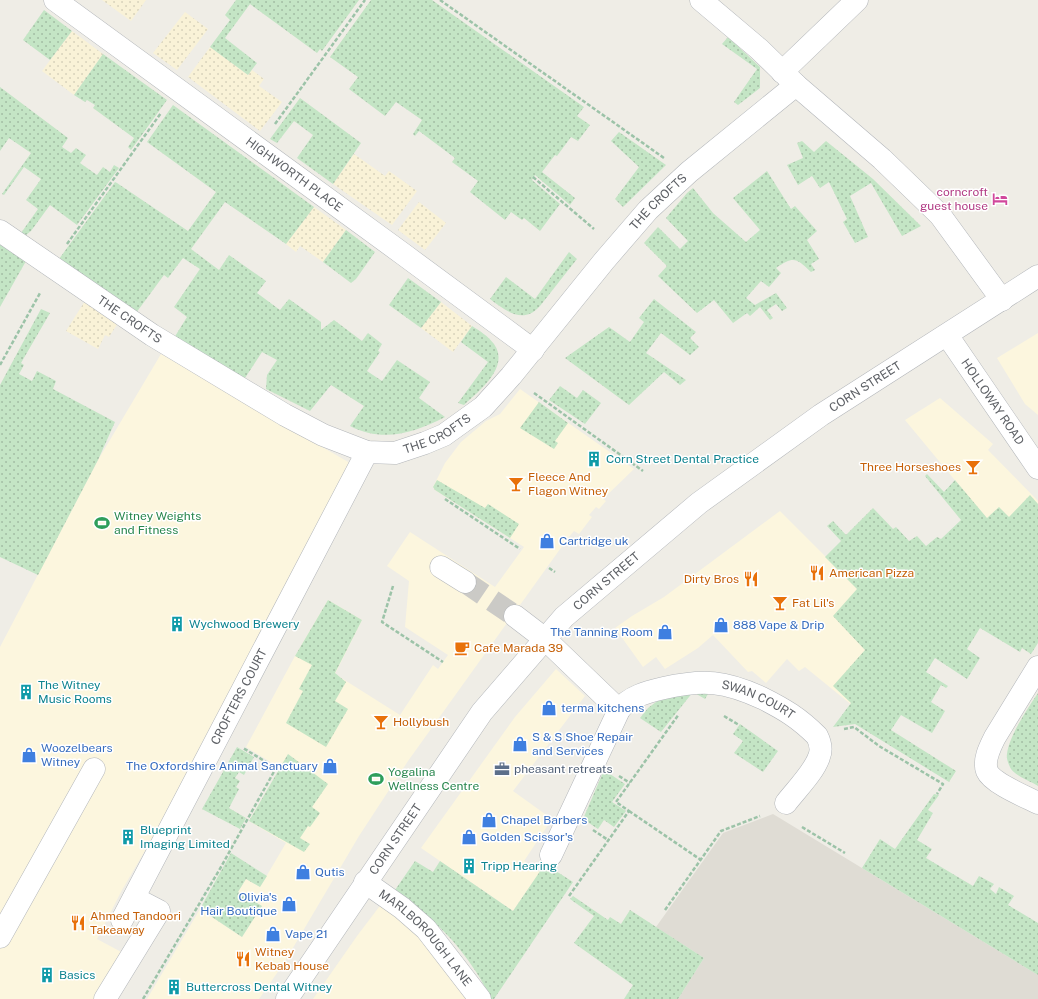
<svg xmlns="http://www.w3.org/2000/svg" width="1038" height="999" font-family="'Public Sans',sans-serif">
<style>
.commercial{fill:#fcf6de}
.education{fill:#dfdcd4}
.sand{fill:url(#sand-dots)}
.garden{fill:url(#garden-dots)}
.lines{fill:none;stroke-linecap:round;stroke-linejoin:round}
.minor-tunnel{stroke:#cbcac6;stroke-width:22;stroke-dasharray:22 11;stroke-linecap:butt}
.minor-casing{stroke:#b3b6ba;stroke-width:23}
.path{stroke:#9cc3a8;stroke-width:2.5;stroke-dasharray:4 2;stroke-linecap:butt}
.minor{stroke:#fff;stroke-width:22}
.labels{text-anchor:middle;stroke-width:3;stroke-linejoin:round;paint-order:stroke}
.street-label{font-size:12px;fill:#5e6166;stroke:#fff}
.hotel-label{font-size:12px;fill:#b23c85;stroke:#fff;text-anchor:end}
.culture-label{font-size:12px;fill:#0d838f;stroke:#fff;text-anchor:start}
.food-label{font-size:12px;fill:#c56008;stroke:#fff;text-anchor:start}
.leisure-label{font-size:12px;fill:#27864d;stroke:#fff;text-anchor:start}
.shop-label{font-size:12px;fill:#366cbe;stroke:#fff;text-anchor:start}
.service-label{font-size:12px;fill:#4e5e75;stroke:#fff;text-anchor:start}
</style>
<defs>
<pattern id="sand-dots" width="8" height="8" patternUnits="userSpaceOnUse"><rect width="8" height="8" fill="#f9f2d7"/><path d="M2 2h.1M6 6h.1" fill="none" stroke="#d8d2bb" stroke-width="1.8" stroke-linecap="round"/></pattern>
<pattern id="garden-dots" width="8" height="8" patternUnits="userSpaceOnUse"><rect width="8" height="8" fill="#c4e5c5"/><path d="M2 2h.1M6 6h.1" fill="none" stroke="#a2bda4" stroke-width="1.8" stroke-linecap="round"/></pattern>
</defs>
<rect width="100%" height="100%" fill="#efede6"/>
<!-- commercial -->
<g class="commercial">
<polygon points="1038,333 1038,415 1025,404 997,358"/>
<polygon points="161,354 350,463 177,796 122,890 97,939 125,954 99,999 0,999 0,647 98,460"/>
<polygon points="520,389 634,469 603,499 606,501 599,509 596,507 589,515 592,517 579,534 574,531 568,538 408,761 359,836 284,963 259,999 147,999 200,909 242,937 262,906 238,892 246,879 260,887 286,843 249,821 280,768 246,747 295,656 328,600 362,620 335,674 400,715 433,665 438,669 448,655 405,627 409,581 387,566 410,532 495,587 524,547 435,490 433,487 445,463 461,442 486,421 500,414"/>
<polygon points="940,398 993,444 988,450 1038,501 1038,573 987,519 905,420"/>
<polygon points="780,511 858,589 875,724 805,667 799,671 787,659 766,683 752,671 748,672 713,635 698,648 665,669 656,657 643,667 615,628 632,616 664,597"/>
<polygon points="556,669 585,696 513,791 552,819 524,861 540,872 513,911 421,848 515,717"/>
<polygon points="382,903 423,935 467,999 313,999 357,936"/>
</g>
<!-- education -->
<polygon class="education" points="773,814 1038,975 1038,999 678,999 704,958 656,927 723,833"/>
<!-- sand -->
<g class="sand">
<polygon points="102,0 146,0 131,21"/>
<polygon points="185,12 208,29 177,70 153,53"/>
<polygon points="72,31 103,54 74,95 42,71"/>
<polygon points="210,47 248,75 252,70 264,79 259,86 282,102 260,131 188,77"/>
<polygon points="354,154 385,176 389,171 417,191 392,225 333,184"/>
<polygon points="419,202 446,223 425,250 398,230"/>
<polygon points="314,207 346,230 323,262 300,246 296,252 286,244"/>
<polygon points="85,301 118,323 109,337 105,335 98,349 66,331"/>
<polygon points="441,302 472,326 453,352 421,328"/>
</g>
<!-- garden -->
<g class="garden">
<polygon points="236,0 359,0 322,51 320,49 317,53 250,4 225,38 257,63 248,75 210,47 230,20 225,15"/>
<polygon points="371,0 432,0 584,107 577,116 590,125 578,141 571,137 557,156 555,155 542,172 575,198 570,205 535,175 532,180 560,204 540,231 524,218 522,220 511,212 505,220 470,192 478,181 452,162 455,158 419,131 415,136 413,134 422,120 396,102 385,116 349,89 358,77 330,57"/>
<polygon points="44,10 72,31 50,60 23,40"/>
<polygon points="728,37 760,67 760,88 738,105 734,102 757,69 722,44"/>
<polygon points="103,54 167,100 131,150 128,147 134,138 93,108 95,105 87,100 85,102 74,95"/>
<polygon points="0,87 68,138 62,147 71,153 76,148 86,155 80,163 97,175 103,167 110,172 114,165 119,168 77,225 50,205 31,231 26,235 21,233 38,209 26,200 41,179 24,167 4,195 2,194 31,153 9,138 0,151"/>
<polygon points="300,98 361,143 333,184 297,158 313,135 294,121 277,143 270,139"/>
<path d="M173 105 314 207 286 244 225 202 191 249 219 270 229 255 266 281 257 293 280 310 289 299 321 322V330L334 320 362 341 368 333 382 344 378 351 380 352 367 371 382 381 397 360 430 382 419 398 445 417C414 433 383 443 350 426L364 406 331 385 310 411 266 389 267 375 277 360 262 352 245 378 174 338 187 317 174 307 200 269 183 258 168 278 164 275 136 313 59 259 115 182 117 183 188 231 216 192 147 142Z"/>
<polygon points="619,132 666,165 623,207 615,199 639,167 611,141"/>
<polygon points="802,141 814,152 826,141 873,179 921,226 902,236 871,183 850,196 868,237 855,243 843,222 847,219 829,182 820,188 812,176 798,185 787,165 803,158 797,143"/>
<path d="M767 171 791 209 795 206 817 231 807 240 819 259 811 264 815 270 811 272C796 258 794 256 776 268L781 273 769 287 761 281 746 298 755 305 776 293 787 308 782 311 776 304 767 310 773 318 770 320 760 307 750 316 747 313 733 323 714 300 697 313 658 276 667 266 644 243 658 227 680 249 688 241 666 218 687 193 693 188 713 213 746 242 760 230 733 198Z"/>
<polygon points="346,230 375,252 356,279 351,283 323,262"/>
<polygon points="0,240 26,261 0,307"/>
<path d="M569 252 577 259 540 306C523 325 506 311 490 299L506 277 535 299Z"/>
<polygon points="408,278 441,302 421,328 389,305"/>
<polygon points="654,299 696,332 690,338 699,347 690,355 661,333 646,353 686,380 680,385 664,372 629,405 565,358 609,327 630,342 644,322 639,318"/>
<polygon points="41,309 50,313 21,363 24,365 19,374 32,381 37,371 56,381 53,389 115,422 98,460 38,575 0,557 0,385"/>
<path d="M472 326C480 331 488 336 494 344 510 367 480 390 464 405L458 403 488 362 461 342Z"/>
<polygon points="560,386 577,398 583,390 601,403 585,424 549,400"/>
<polygon points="539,402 568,423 555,441 558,443 554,449 520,428"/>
<polygon points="927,474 944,492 955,480 987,518 999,507 1009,517 1030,495 1038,504 1038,643 1031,654 1022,648 1020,652 980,628 967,649 980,658 967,679 935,658 926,672 948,686 946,688 941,685 931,702 945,711 932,733 901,715 891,730 956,771 949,782 855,724 833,727 851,703 833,686 865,650 833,616 857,589 825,557 841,541 827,526 833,521 846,535 873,508 893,529 896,527 909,541 917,536 926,546 937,537 941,539 961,520 925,476"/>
<polygon points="437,480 485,508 488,504 519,524 510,538 435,490 433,487"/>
<polygon points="328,600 362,620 335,673 346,682 335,701 348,709 326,747 286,723 303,691 299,689 312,665 295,656"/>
<polygon points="711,689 705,699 693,692 661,732 640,718 648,708 660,699"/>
<path d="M1038 693V786C1030 781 1017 777 1011 769 1009 765 1006 759 1007 754 1009 736 1028 708 1038 693Z"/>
<polygon points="740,724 778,751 763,772 734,753 743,741 733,734"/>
<polygon points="237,747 254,757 244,775 239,772 235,778 240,781 236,787 239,789 229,808 246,818 240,829 202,809"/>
<polygon points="288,754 328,784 312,807 320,813 310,827 308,826 300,838 310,844 304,852 249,821"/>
<polygon points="604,770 625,784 612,802 626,811 614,827 604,820 598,829 583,819"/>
<polygon points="934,794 939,795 928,810 933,813 917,840 932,849 926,858 973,886 979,876 994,884 990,889 996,894 999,887 1014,896 1008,905 1038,923 1038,975 862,868 880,839 895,849"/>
<polygon points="231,853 267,876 260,887 246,879 238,892 262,906 242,937 200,909"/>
<path d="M415 861 433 872 440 861 513 911 545 864 573 882 494 999H491C479 972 454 938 431 920 419 910 406 902 393 893Z"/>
<polygon points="573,896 608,920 610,917 621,924 630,910 704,958 678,999 624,999 633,985 574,943 594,916 570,899"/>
</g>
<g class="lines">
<!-- minor-tunnel -->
<polyline class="minor-tunnel" points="465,582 515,616"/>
<!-- minor casing -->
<g class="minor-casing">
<g id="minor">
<path id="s1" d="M55 0 403 254 533 350"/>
<polyline points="701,0 759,49 796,85 882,159 940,215 1002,300"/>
<polyline points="782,72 857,0"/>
<path id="s2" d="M0 231 152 335 285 415 323 435 367 452 395 453 425 443 444 435 483 407 511 376 604 261 648 210 689 172 796 85"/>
<path id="s3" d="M947 335 1038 468"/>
<polyline points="441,567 465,582"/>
<polyline points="515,616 545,639 619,710"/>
<path d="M1038 667 995 737C990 747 983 760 987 771 992 783 1026 797 1038 803"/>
<path id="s4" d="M551 855 619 710C630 696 647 692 664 688 704 679 725 681 762 698 784 709 799 718 817 736 820 742 822 750 819 757 814 772 796 790 786 803"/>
<path id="s5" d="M365 882 402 908 426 929 480 999"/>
<path id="s6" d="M122 920 367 452"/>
<polyline points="0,937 94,769"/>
<polyline points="105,999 159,911 134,898"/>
<path id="s7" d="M287 999 482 712 564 617 699 503 821 415 1038 276"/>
</g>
</g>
<!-- path -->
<g class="path">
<polyline points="440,0 664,158"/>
<polyline points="275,124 365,0"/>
<polyline points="533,177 594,229"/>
<polyline points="67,244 161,113"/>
<polyline points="0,365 40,293"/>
<polyline points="534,393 643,471"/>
<polyline points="445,499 520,549"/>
<polyline points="549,568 555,572"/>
<polyline points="393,586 382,622 443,662"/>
<polyline points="724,716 739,725"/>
<polyline points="844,729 854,727 879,746 943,784 937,794"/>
<polyline points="619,776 630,783"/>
<polyline points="629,811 701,860"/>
<polyline points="802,827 845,853"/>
<polyline points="593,830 608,840"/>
<polyline points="569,896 629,811 616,802 679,714"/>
<polyline points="665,910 721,831 760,816"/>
<polyline points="143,999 221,867 276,768 243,748"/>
</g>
<!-- minor -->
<use href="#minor" class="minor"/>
</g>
<!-- icons -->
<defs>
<g id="hotel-bare" transform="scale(1.2)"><path d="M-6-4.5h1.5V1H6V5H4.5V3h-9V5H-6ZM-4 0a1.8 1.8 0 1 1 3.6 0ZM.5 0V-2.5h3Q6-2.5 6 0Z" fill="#d1479c" stroke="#fff" stroke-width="2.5" paint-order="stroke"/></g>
<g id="building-bare" transform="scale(1.2)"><path d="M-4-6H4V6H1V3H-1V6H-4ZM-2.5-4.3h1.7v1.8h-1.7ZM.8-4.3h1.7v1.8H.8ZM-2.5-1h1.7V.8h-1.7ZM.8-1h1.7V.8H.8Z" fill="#0f9aa8" stroke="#fff" stroke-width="2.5" paint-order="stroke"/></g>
<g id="bar-bare" transform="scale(1.2)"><path d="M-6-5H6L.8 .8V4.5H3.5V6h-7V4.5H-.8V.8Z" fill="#e8710a" stroke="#fff" stroke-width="2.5" paint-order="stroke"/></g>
<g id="stadium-bare" transform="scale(1.2)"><path d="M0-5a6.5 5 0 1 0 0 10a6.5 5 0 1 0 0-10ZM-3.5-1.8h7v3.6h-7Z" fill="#2e9e5b" stroke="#fff" stroke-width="2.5" paint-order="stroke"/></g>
<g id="shop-bare" transform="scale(1.2)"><path d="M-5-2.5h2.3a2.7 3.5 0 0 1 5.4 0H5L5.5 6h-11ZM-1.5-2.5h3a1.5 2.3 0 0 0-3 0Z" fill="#3f7fe0" stroke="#fff" stroke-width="2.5" paint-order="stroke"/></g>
<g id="restaurant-bare" transform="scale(1.2)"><path d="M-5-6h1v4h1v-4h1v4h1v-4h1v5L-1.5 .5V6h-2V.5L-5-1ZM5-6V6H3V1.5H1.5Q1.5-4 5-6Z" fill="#e8710a" stroke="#fff" stroke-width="2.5" paint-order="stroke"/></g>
<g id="cafe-bare" transform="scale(1.2)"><path d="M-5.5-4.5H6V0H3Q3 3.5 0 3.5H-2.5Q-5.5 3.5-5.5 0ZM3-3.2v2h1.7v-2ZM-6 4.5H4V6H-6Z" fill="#e8710a" stroke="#fff" stroke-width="2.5" paint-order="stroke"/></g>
<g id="office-bare" transform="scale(1.2)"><path d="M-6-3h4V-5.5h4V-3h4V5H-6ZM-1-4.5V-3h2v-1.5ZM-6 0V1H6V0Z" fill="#5c6f8a" stroke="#fff" stroke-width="2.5" paint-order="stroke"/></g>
</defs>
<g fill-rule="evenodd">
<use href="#hotel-bare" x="1000" y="199"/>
<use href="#building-bare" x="594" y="459"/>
<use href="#bar-bare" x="973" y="467"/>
<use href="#bar-bare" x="516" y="484"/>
<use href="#stadium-bare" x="102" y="523"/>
<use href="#shop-bare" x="547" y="541"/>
<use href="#restaurant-bare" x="817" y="573"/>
<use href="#restaurant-bare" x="751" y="579"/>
<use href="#bar-bare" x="780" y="603"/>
<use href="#building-bare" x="177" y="624"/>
<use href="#shop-bare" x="721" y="625"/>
<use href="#shop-bare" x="665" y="632"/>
<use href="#cafe-bare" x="462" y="648"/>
<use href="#building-bare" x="26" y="692"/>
<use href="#shop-bare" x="549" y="708"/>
<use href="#bar-bare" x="381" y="722"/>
<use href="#shop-bare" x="520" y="744"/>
<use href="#shop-bare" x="29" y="755"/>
<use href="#shop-bare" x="330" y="766"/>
<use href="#office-bare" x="502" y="769"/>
<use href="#stadium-bare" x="376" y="779"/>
<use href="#shop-bare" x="489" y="820"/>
<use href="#building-bare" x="128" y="837"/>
<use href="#shop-bare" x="469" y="837"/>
<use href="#building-bare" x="469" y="866"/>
<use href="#shop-bare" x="303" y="872"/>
<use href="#shop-bare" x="289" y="904"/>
<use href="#restaurant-bare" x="78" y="923"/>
<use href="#shop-bare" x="273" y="934"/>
<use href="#restaurant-bare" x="243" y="959"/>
<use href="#building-bare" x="47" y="975"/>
<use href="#building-bare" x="174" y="987"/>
</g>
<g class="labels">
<!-- street labels -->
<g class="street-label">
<text dy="4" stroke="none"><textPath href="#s1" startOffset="296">HIGHWORTH PLACE</textPath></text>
<text dy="4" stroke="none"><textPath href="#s2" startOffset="828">THE CROFTS</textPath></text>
<text dy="4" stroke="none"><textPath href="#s2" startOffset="157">THE CROFTS</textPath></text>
<text dy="4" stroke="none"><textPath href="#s7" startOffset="852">CORN STREET</textPath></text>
<text dy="4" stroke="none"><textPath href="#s3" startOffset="81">HOLLOWAY ROAD</textPath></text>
<text dy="4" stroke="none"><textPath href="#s2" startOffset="504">THE CROFTS</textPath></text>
<text dy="4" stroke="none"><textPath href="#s7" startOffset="528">CORN STREET</textPath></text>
<text dy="4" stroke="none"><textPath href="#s6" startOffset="252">CROFTERS COURT</textPath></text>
<text dy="4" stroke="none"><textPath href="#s4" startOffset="309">SWAN COURT</textPath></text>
<text dy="4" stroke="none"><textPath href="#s7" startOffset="193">CORN STREET</textPath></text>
<text dy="4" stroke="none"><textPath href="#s5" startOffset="83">MARLBOROUGH LANE</textPath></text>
</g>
<!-- hotel labels -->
<g class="hotel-label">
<text x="988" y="196">corncroft<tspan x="988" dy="14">guest house</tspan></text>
</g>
<!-- culture labels -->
<g class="culture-label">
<text x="606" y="463">Corn Street Dental Practice</text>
<text x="189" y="628">Wychwood Brewery</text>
<text x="38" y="689">The Witney<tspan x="38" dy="14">Music Rooms</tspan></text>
<text x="140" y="834">Blueprint<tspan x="140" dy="14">Imaging Limited</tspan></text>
<text x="481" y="870">Tripp Hearing</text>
<text x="59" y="979">Basics</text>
<text x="186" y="991">Buttercross Dental Witney</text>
</g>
<!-- food labels -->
<g class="food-label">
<text x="961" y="471" text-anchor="end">Three Horseshoes</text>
<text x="528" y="481">Fleece And<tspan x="528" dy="14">Flagon Witney</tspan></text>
<text x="829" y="577">American Pizza</text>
<text x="739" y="583" text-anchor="end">Dirty Bros</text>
<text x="792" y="607">Fat Lil's</text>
<text x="474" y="652">Cafe Marada 39</text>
<text x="393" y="726">Hollybush</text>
<text x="90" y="920">Ahmed Tandoori<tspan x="90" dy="14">Takeaway</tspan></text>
<text x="255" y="956">Witney<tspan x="255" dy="14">Kebab House</tspan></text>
</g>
<!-- leisure labels -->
<g class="leisure-label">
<text x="114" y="520">Witney Weights<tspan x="114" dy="14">and Fitness</tspan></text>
<text x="388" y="776">Yogalina<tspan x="388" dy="14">Wellness Centre</tspan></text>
</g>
<!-- shop labels -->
<g class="shop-label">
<text x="559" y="545">Cartridge uk</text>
<text x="733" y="629">888 Vape &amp; Drip</text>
<text x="653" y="636" text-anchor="end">The Tanning Room</text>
<text x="561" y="712">terma kitchens</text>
<text x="532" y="741">S &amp; S Shoe Repair<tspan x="532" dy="14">and Services</tspan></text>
<text x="41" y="752">Woozelbears<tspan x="41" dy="14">Witney</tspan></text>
<text x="318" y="770" text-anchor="end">The Oxfordshire Animal Sanctuary</text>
<text x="501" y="824">Chapel Barbers</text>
<text x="481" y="841">Golden Scissor's</text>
<text x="315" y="876">Qutis</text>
<text x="277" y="901" text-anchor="end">Olivia's<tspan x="277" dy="14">Hair Boutique</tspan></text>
<text x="285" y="938">Vape 21</text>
</g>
<!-- service labels -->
<g class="service-label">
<text x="514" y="773">pheasant retreats</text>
</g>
</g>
</svg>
